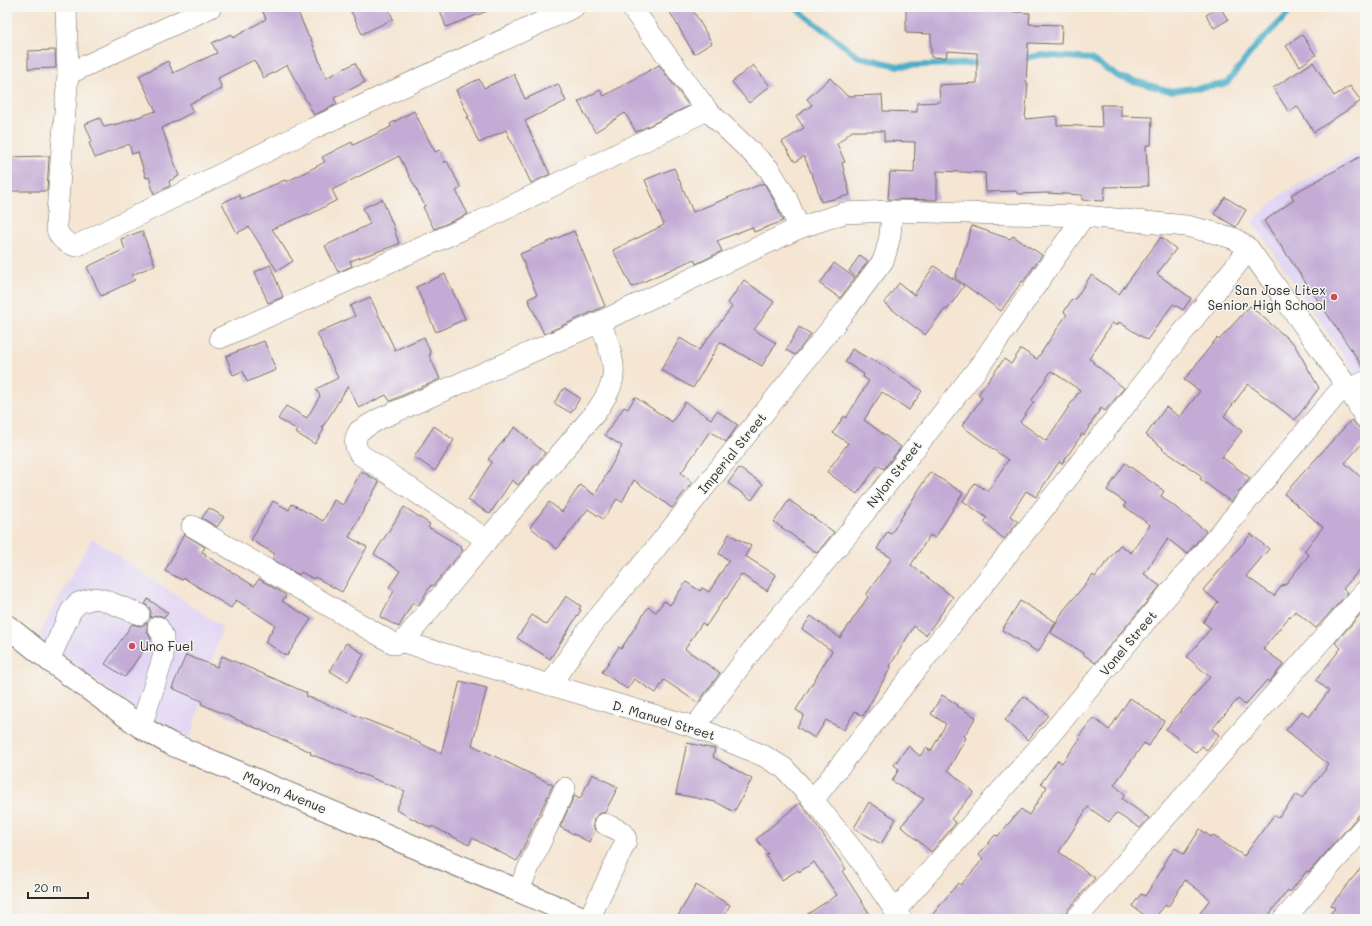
<svg xmlns="http://www.w3.org/2000/svg" width="1372" height="926" font-family="Mali,sans-serif">
<style>
.built{fill:#e0d4f4}
.lines{fill:none;stroke-linecap:round;stroke-linejoin:round}
.stream{stroke:#48adc7;stroke-width:6}
.building{fill:#c3abd5;fill-rule:evenodd}
.minor-casing{stroke:#726c65;stroke-width:22}
.major-casing{stroke:#726c65;stroke-width:24}
.minor{stroke:#fff;stroke-width:21}
.major{stroke:#fff;stroke-width:22}
.poi-dot{fill:#d1495b;stroke:#f6f6f2;stroke-width:1.5}
.labels{text-anchor:middle;stroke-width:3;stroke-linejoin:round;paint-order:stroke}
.poi-label{font-size:13px;fill:#2b2b2b;stroke:#f6f6f2;text-anchor:end}
.street-label{font-size:13px;fill:#2b2b2b;stroke:#f6f6f2}
</style>
<rect width="100%" height="100%" fill="#f6f6f2"/>
<filter id="ink" filterUnits="userSpaceOnUse"><feTurbulence type="fractalNoise" baseFrequency=".025" numOctaves="2"/><feDisplacementMap in="SourceGraphic" scale="8" xChannelSelector="R" yChannelSelector="G"/><feConvolveMatrix kernelMatrix="1 2 1 2 8 2 1 2 1" color-interpolation-filters="sRGB"/></filter>
<filter id="wash" filterUnits="userSpaceOnUse"><feTurbulence type="fractalNoise" baseFrequency=".012" numOctaves="4" result="noise"/><feDisplacementMap in="SourceGraphic" scale="16" xChannelSelector="R" yChannelSelector="G"/><feGaussianBlur stdDeviation="0.9" result="paint"/><feColorMatrix in="noise" values="0 0 0 0 0 0 0 0 0 0 0 0 0 0 0 0 0 1.4 0 .05"/><feComposite in="paint" operator="in"/></filter>
<g filter="url(#wash)">
<rect width="100%" height="100%" fill="#f5e5d2"/>
<!-- built -->
<g class="built">
<polygon points="1365,148 1365,372 1357,376 1252,221 1285,192"/>
<polygon points="92,538 222,627 190,738 137,710 37,638"/>
</g>
<g class="lines">
<!-- stream -->
<g class="stream">
<polyline points="794,7 857,56 898,66 984,63"/>
<polyline points="1019,59 1041,55 1091,59 1119,77 1170,91 1226,84 1256,46 1295,7"/>
</g>
</g>
<g id="blocks">
<!-- building -->
<g class="building">
<polygon points="261,7 296,7 309,38 310,37 326,78 355,63 365,82 334,98 337,104 314,115 287,65 264,78 254,60 218,78 222,89 189,104 193,112 162,128 179,176 169,181 170,186 154,194 149,177 146,178 138,152 132,154 129,144 95,158 89,143 92,141 85,124 100,118 104,127 121,123 156,111 139,76 168,61 173,73 217,53 212,43 231,34 233,38 266,19"/>
<polygon points="349,7 388,7 393,19 362,34"/>
<polygon points="439,7 495,7 495,8 446,27"/>
<polygon points="667,7 691,7 712,43 694,54"/>
<polygon points="906,7 992,7 992,10 1030,13 1029,24 1062,25 1061,44 1028,43 1026,83 1028,83 1025,119 1057,116 1057,125 1102,127 1101,105 1121,105 1121,116 1152,117 1151,145 1146,145 1148,186 1105,187 1104,201 1082,200 1082,195 1047,193 1017,194 1016,191 986,192 985,173 937,171 937,200 888,199 890,172 914,173 915,142 884,141 884,131 852,131 837,144 845,162 842,163 850,195 821,202 817,187 804,156 795,162 782,142 804,128 796,116 812,105 807,99 830,78 847,96 882,95 883,111 917,112 917,103 940,102 939,85 977,83 977,53 947,51 946,58 931,57 931,34 906,33"/>
<polygon points="1220,7 1228,20 1214,28 1206,15"/>
<polygon points="1302,35 1316,55 1300,66 1286,46"/>
<polygon points="55,50 56,68 28,69 28,51"/>
<polygon points="1313,62 1334,96 1350,86 1361,101 1314,132 1297,106 1289,112 1273,88"/>
<polygon points="659,65 689,106 636,132 625,113 595,132 578,102 600,90 604,96"/>
<polygon points="753,65 770,86 749,103 732,82"/>
<polygon points="514,74 525,99 558,84 566,101 525,121 550,174 531,183 506,130 479,143 467,117 469,117 456,90 479,79 484,88"/>
<polygon points="414,111 435,152 440,150 445,163 447,161 461,188 456,191 468,214 434,229 423,207 425,206 399,156 332,190 337,200 309,215 308,214 272,229 293,261 277,271 249,227 237,233 222,203 239,195 241,199 285,180 286,182 325,162 322,157 352,142 353,145 391,127 390,124"/>
<polygon points="1365,154 1365,370 1264,221 1294,200 1291,195"/>
<polygon points="49,156 47,191 7,191 7,157"/>
<polygon points="674,168 693,212 764,183 775,202 783,221 754,232 752,227 717,241 722,251 696,264 694,259 632,287 613,250 664,225 645,180"/>
<polygon points="1225,197 1246,210 1236,227 1214,214"/>
<polygon points="382,199 393,225 399,244 350,261 352,266 338,272 325,246 370,224 363,208"/>
<polygon points="972,226 1010,239 1013,236 1042,255 1023,282 1022,281 1001,311 955,278"/>
<polygon points="142,231 155,265 132,275 135,280 101,296 87,267 125,249 121,239"/>
<polygon points="574,231 605,306 544,334 528,299 537,295 520,254"/>
<path d="M1161 237 1176 249 1157 274 1191 298 1183 310 1173 304 1147 340 1119 322 1117 326 1112 323 1089 359 1094 362 1093 363 1114 379 1113 380 1124 388 1105 411 1101 408 1084 435 1082 434 1062 464 1059 462 1036 497 1026 491 1010 516 1018 522 1004 539 984 522 987 518 963 501 975 483 988 491 1008 460 962 426 982 398 978 395 1004 359 1011 364 1021 349 1037 359 1067 314 1064 312 1072 299 1074 301 1091 275 1119 294ZM1051 371 1080 390 1046 441 1020 422 1034 402 1032 400Z"/>
<polygon points="860,255 868,261 856,277 849,271"/>
<polygon points="834,263 855,278 840,298 820,284"/>
<polygon points="270,265 283,297 268,303 255,272"/>
<polygon points="934,266 964,286 947,310 945,309 925,335 884,303 899,283 914,295"/>
<polygon points="445,274 465,319 436,332 416,287"/>
<polygon points="744,280 774,302 754,330 776,343 762,366 720,342 693,388 661,370 680,338 699,350 732,307 728,303"/>
<polygon points="370,297 395,350 424,337 431,354 429,355 440,379 390,401 386,395 359,408 348,386 322,428 324,429 315,444 296,433 298,430 278,419 286,406 307,418 320,396 316,389 338,378 317,333 355,316 350,306"/>
<polygon points="1250,306 1294,344 1319,388 1295,420 1248,384 1224,416 1242,431 1222,457 1250,478 1231,502 1200,479 1202,476 1162,449 1163,448 1146,435 1166,407 1180,417 1200,391 1184,380 1217,338 1219,340"/>
<polygon points="799,327 811,334 795,355 786,350"/>
<polygon points="264,341 276,370 247,382 243,371 233,375 226,356"/>
<polygon points="852,349 873,361 874,360 922,391 909,410 882,392 864,420 901,447 884,469 878,465 857,494 827,472 848,443 833,433 844,416 846,418 869,381 863,377 864,374 845,362"/>
<polygon points="564,388 580,398 571,413 554,403"/>
<polygon points="635,397 672,422 685,402 711,419 717,411 738,425 726,442 710,431 681,473 692,482 672,508 634,480 622,502 617,499 603,519 588,509 557,549 530,527 549,502 562,512 580,485 595,495 622,446 605,435 624,407 628,409"/>
<polygon points="1351,420 1365,433 1365,440 1345,463 1365,481 1365,563 1343,589 1348,593 1316,628 1295,611 1290,618 1289,617 1263,649 1284,664 1269,682 1267,680 1245,705 1238,699 1212,729 1219,735 1207,750 1202,746 1196,753 1166,729 1210,677 1187,657 1211,628 1203,622 1218,602 1203,590 1251,534 1269,549 1246,576 1274,596 1283,584 1284,586 1309,555 1304,551 1323,527 1284,494"/>
<polygon points="434,426 454,440 435,471 414,457"/>
<polygon points="515,427 545,453 518,485 512,480 490,514 468,500 492,462 488,459"/>
<polygon points="1125,463 1164,491 1161,496 1206,531 1187,554 1168,539 1144,574 1160,586 1095,663 1083,654 1084,653 1051,633 1063,611 1093,575 1095,577 1120,545 1131,553 1150,525 1124,506 1126,503 1107,490"/>
<polygon points="739,468 763,484 752,500 728,483"/>
<polygon points="361,471 379,482 349,537 367,547 342,592 315,577 314,579 301,572 299,575 272,559 275,554 251,540 273,501 289,510 292,504 323,521 334,500 343,505"/>
<polygon points="930,472 963,493 935,538 930,535 911,565 953,597 926,635 914,626 890,666 891,667 863,716 855,711 844,730 826,720 815,738 797,727 804,715 796,710 832,651 802,629 811,616 840,638 868,597 866,595 892,558 877,549 887,532 891,534"/>
<polygon points="789,500 834,532 817,553 774,522"/>
<polygon points="404,507 430,524 428,527 462,547 461,549 463,550 433,586 431,585 418,606 413,602 399,627 380,617 394,591 389,587 400,571 374,554"/>
<polygon points="209,508 224,517 217,527 202,518"/>
<polygon points="184,534 205,547 202,552 206,554 205,555 254,586 259,579 286,595 282,601 311,619 287,656 265,642 275,625 236,600 231,608 184,578 182,580 165,571"/>
<polygon points="729,534 751,546 745,556 776,575 767,591 741,574 726,599 725,598 706,626 702,623 685,649 720,673 698,703 664,680 656,693 634,679 627,689 602,672 619,647 621,649 648,607 656,612 664,601 670,605 686,582 700,591 702,588 709,592 729,560 719,554"/>
<polygon points="566,596 581,606 579,609 581,610 550,659 517,638 532,615 547,625"/>
<polygon points="148,599 168,613 165,617 158,615 150,618 151,612 149,607 145,604"/>
<polygon points="1020,601 1056,622 1038,652 1002,630"/>
<polygon points="1365,609 1365,808 1309,872 1307,871 1290,892 1288,890 1266,919 1196,919 1210,899 1185,880 1168,907 1165,905 1154,919 1150,919 1132,906 1141,894 1145,896 1165,865 1163,864 1175,848 1184,854 1200,829 1211,837 1212,835 1244,856 1274,815 1278,818 1297,794 1302,798 1326,769 1325,768 1328,764 1286,730 1302,711 1309,717 1329,691 1316,680 1341,648 1335,643"/>
<polygon points="147,623 147,632 151,639 125,677 105,664 132,624 140,626"/>
<polygon points="346,643 364,654 348,682 330,671"/>
<polygon points="186,655 217,667 222,656 307,693 306,696 410,737 410,738 441,754 460,681 487,688 472,745 553,785 517,861 472,838 469,845 432,826 431,828 396,810 405,791 310,754 311,752 201,704 202,701 172,688"/>
<polygon points="942,695 958,705 957,706 976,717 964,736 966,738 948,770 974,792 951,819 956,823 931,852 901,826 924,799 892,781 899,769 894,765 908,746 920,756 926,748 931,751 946,724 931,714"/>
<polygon points="1024,696 1048,715 1028,740 1005,720"/>
<polygon points="1130,698 1164,721 1149,746 1144,743 1114,785 1125,794 1122,799 1149,818 1140,828 1116,813 1109,822 1088,807 1059,852 1095,878 1067,911 1064,919 929,919 958,883 961,885 983,859 979,855 995,835 998,836 1021,809 1029,815 1047,787 1041,783 1058,760 1062,763 1080,739 1078,737 1094,718 1109,730"/>
<polygon points="687,743 715,749 713,757 752,779 734,812 716,802 676,794"/>
<polygon points="592,774 618,787 605,812 598,814 594,819 593,825 595,831 589,842 560,827 574,796 580,799"/>
<polygon points="869,802 896,819 881,844 854,828"/>
<polygon points="800,803 814,821 846,869 842,871 873,919 800,919 837,895 814,862 799,872 798,870 782,880 766,855 768,854 756,839"/>
<polygon points="1365,863 1365,919 1326,919 1335,908 1331,905"/>
<polygon points="696,885 730,905 722,919 676,919"/>
</g>
</g>
</g>
<g filter="url(#ink)">
<use href="#blocks" fill-opacity="0" stroke="#726c65" stroke-width="1"/>
<g class="lines">
<!-- minor casing -->
<g class="minor-casing">
<g id="minor">
<path d="M66 7 68 74 56 225C58 237 64 243 76 246L312 129 574 7"/>
<polyline points="631,7 707,110 769,169 786,197 799,228"/>
<polyline points="68,74 211,7"/>
<polyline points="220,338 481,221 707,110"/>
<path d="M192 526 391 642 396 644 403 642 487 540 596 412C603 401 612 389 613 376 615 360 606 337 600 322"/>
<path d="M487 540 361 455C354 448 354 439 359 431L379 419 600 322 799 228 844 213 892 211 1084 216 1186 226 1219 234 1235 239 1249 249 1349 389 1365 418"/>
<polyline points="403,642 695,727 764,756 784,768 813,800 856,854 901,919"/>
<polyline points="49,660 71,611 78,603 95,598 104,600 139,614"/>
<polyline points="550,685 587,631 652,553 849,306 883,261 886,252 890,236 892,211"/>
<polyline points="141,727 163,658 163,636 158,627"/>
<polyline points="695,727 753,649 848,534 981,364 1084,216"/>
<polyline points="813,800 1249,249"/>
<polyline points="518,891 565,788"/>
<polyline points="895,911 1050,735 1337,394 1365,382"/>
<path d="M589 919 626 841C626 831 613 828 605 824"/>
<polyline points="1076,919 1365,591"/>
<polyline points="1284,919 1365,826"/>
</g>
</g>
<!-- major casing -->
<g class="major-casing">
<polyline id="major" points="7,626 49,660 141,727 171,744 585,919"/>
</g>
<!-- minor -->
<use href="#minor" class="minor"/>
<!-- major -->
<use href="#major" class="major"/>
</g>
</g>
<!-- markers -->
<g class="poi-dot">
<circle cx="1334" cy="297" r="4"/>
<circle cx="132" cy="646" r="4"/>
</g>
<g class="labels">
<!-- poi labels -->
<g class="poi-label">
<text x="1326" y="295">San Jose Litex<tspan x="1326" dy="15">Senior High School</tspan></text>
<text x="140" y="651" text-anchor="start">Uno Fuel</text>
</g>
<!-- street labels -->
<g class="street-label">
<text transform="translate(732 453) rotate(-51)" y="5">Imperial Street</text>
<text transform="translate(894 474) rotate(-52)" y="5">Nylon Street</text>
<text transform="translate(1128 643) rotate(-50)" y="5">Vonel Street</text>
<text transform="translate(664 720) rotate(17)" y="5">D. Manuel Street</text>
<text transform="translate(285 792) rotate(23)" y="5">Mayon Avenue</text>
</g>
</g>
<!-- margin -->
<rect width="1372" height="926" fill="none" stroke="#f6f6f2" stroke-width="24"/>
<!-- scale -->
<path d="M28 892v6h60v-6" fill="none" stroke="#2b2b2b" stroke-width="2"/>
<text x="34" y="892" font-size="12" fill="#2b2b2b" stroke="#f6f6f2" stroke-width="3" paint-order="stroke">20 m</text>
</svg>
